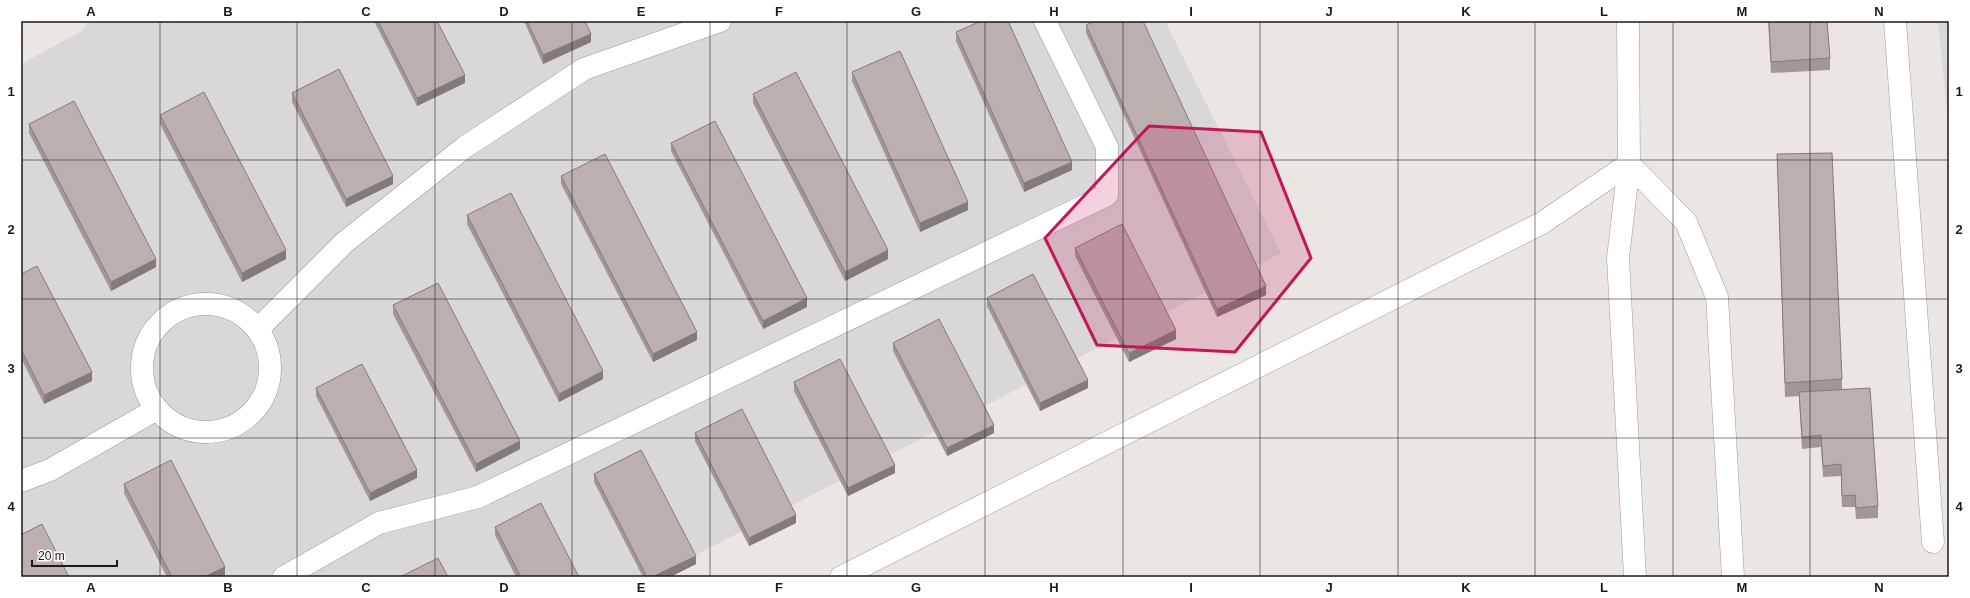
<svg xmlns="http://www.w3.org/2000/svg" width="1970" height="598" font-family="Arial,sans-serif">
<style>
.residential{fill:#d9d7d8}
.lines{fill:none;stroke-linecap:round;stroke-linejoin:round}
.minor-casing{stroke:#9b9b9b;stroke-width:23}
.minor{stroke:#fff;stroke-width:22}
.wall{fill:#a19796}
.shaded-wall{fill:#837b7a}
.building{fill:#bbb0ae;stroke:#837b7a}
.marked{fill:#c2185b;fill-opacity:0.2;stroke:#c2185b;stroke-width:3;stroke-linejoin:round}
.grid{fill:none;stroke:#1a1a1a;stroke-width:1;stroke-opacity:0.55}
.neatline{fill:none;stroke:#1a1a1a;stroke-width:1.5}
.grid-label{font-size:13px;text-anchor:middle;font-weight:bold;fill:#1a1a1a}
</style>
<rect width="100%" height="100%" fill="#ebe6e1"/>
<!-- residential -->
<g class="residential">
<polygon points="88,21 1165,21 1281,253 653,577 21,577 21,64 82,31"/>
<polygon points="1938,21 1949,21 1949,132"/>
</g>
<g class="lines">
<!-- minor casing -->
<g class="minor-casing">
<g id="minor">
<polyline points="1895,21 1933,542"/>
<circle cx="206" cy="368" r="64"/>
<polyline points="258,329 345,242 465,147 584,69 720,21"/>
<polyline points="21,481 50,470 157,409"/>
<polyline points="284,577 379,523 478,497 1107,195 1107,147 1045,21"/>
<polyline points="841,577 1542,223 1629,164 1628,21"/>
<polyline points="1635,577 1618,258 1629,164 1686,222 1717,297 1733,577"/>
</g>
</g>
<!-- minor -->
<use href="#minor" class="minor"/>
</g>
<!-- wall -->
<g class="wall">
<polygon points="374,21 437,21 465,83 417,106"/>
<polygon points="524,21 585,21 591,42 543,64"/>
<polygon points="1768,21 1827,21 1830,58 1830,70 1771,73"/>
<polygon points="1086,25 1266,295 1217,317 1086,33"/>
<polygon points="956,32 1072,170 1024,192 956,41"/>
<polygon points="852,72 968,210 920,232 852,81"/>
<polygon points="292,93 393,184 346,207 292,102"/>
<polygon points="753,94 888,259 845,281 753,103"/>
<polygon points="160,115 286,259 242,282 160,124"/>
<polygon points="29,124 156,267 111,291 29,133"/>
<polygon points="671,143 807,307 763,329 671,151"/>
<polygon points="1777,154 1842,379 1842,390 1878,506 1878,518 1856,519 1855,507 1842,507 1841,476 1823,477 1821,447 1802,449 1799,396 1785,397"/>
<polygon points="561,176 697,340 653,362 561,184"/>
<polygon points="467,215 603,379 559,402 467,224"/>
<polygon points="1075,248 1176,339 1129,362 1075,256"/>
<polygon points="21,274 92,381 44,404 21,358"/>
<polygon points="987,298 1088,388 1040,411 987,306"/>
<polygon points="393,305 520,449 476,472 393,314"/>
<polygon points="893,343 994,433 947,456 893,351"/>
<polygon points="794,382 895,473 848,496 794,391"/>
<polygon points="316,388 417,478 370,501 316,396"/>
<polygon points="695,433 796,523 749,546 695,441"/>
<polygon points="594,474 696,564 670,577 643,577 594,482"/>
<polygon points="124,484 225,575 221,577 167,577 124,493"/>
<polygon points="495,527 579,577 516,577 495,535"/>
</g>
<!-- shaded-wall -->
<g class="shaded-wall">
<polygon points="591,34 591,42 543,64 543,55"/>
<polygon points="465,75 465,83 417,106 417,98"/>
<polygon points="1072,162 1072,170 1024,192 1024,183"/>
<polygon points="393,176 393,184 346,207 346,199"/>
<polygon points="968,202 968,210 920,232 920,223"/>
<polygon points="21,232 22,232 22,240 21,241"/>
<polygon points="286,250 286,259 242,282 242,273"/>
<polygon points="888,250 888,259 845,281 845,272"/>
<polygon points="156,259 156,267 111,291 111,282"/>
<polygon points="1266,286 1266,295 1217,317 1217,309"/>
<polygon points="807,298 807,307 763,329 763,321"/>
<polygon points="1176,330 1176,339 1129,362 1129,353"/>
<polygon points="697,332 697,340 653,362 653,354"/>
<polygon points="603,371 603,379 559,402 559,394"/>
<polygon points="92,372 92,381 44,404 44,395"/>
<polygon points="1088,380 1088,388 1040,411 1040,403"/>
<polygon points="994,425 994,433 947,456 947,448"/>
<polygon points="520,441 520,449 476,472 476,464"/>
<polygon points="895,465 895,473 848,496 848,488"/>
<polygon points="417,470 417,478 370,501 370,493"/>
<polygon points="796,515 796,523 749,546 749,538"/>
<polygon points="696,556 696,564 670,577 652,577"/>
<polygon points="225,567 225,575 221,577 204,577"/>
</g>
<!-- building -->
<g class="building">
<polygon points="378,21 437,21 465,75 417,98"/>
<polygon points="527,21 585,21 591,34 543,55"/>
<polygon points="981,21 1008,21 1072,162 1024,183 956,32"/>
<polygon points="1095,21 1143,21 1266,286 1217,309 1086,25"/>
<polygon points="1769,21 1827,21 1830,58 1771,62"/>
<polygon points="900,51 968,202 920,223 852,72"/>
<polygon points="339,69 393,176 346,199 292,93"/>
<polygon points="796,72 888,250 845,272 753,94"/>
<polygon points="204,92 286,250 242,273 160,115"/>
<polygon points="74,101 156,259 111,282 29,124"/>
<polygon points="715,121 807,298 763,321 671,143"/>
<polygon points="1832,153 1842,379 1785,383 1777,154"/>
<polygon points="605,154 697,332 653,354 561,176"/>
<polygon points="511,193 603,371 559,394 467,215"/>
<polygon points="1122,224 1176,330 1129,353 1075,248"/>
<polygon points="37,266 92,372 44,395 21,349 21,274"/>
<polygon points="1033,274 1088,380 1040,403 987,298"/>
<polygon points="438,283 520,441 476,464 393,305"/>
<polygon points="939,319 994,425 947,448 893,343"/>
<polygon points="840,359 895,465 848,488 794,382"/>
<polygon points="362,364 417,470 370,493 316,388"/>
<polygon points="1870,388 1878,506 1856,508 1855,495 1842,496 1841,464 1823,466 1821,435 1802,437 1799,392"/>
<polygon points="742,409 796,515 749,538 695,433"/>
<polygon points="641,450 696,556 652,577 647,577 594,474"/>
<polygon points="171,460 225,567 204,577 172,577 124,484"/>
<polygon points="541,503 579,577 521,577 495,527"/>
<polygon points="42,524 69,577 21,577 21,535"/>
<polygon points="438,558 448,577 400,577"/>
</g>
<!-- marked area -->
<path class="marked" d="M1149 126 1261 132 1311 258 1235 352 1097 345 1045 238Z"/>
<!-- grid -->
<path class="grid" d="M160 21V577M297 21V577M435 21V577M572 21V577M710 21V577M847 21V577M985 21V577M1123 21V577M1260 21V577M1398 21V577M1535 21V577M1673 21V577M1810 21V577M21 160H1949M21 299H1949M21 438H1949"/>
<!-- border -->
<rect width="1970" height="598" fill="none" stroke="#ffffff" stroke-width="44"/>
<!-- scale -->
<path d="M32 560v6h85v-6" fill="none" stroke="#1a1a1a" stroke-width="2"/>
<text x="38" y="560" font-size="12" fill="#1a1a1a" stroke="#ffffff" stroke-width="3" paint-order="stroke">20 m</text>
<rect x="22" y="22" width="1926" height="554" class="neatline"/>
<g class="grid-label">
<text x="91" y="16">A</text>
<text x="228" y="16">B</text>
<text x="366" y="16">C</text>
<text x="504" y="16">D</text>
<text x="641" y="16">E</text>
<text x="779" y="16">F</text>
<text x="916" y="16">G</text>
<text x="1054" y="16">H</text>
<text x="1191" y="16">I</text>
<text x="1329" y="16">J</text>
<text x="1466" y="16">K</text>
<text x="1604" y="16">L</text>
<text x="1742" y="16">M</text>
<text x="1879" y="16">N</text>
<text x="11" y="96">1</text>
<text x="1959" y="96">1</text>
<text x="11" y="234">2</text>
<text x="1959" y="234">2</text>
<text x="11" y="373">3</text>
<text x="1959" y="373">3</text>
<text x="11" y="511">4</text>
<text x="1959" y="511">4</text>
<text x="91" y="592">A</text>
<text x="228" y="592">B</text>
<text x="366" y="592">C</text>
<text x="504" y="592">D</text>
<text x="641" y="592">E</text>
<text x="779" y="592">F</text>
<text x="916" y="592">G</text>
<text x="1054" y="592">H</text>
<text x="1191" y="592">I</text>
<text x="1329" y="592">J</text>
<text x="1466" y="592">K</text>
<text x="1604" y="592">L</text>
<text x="1742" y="592">M</text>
<text x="1879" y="592">N</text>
</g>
</svg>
